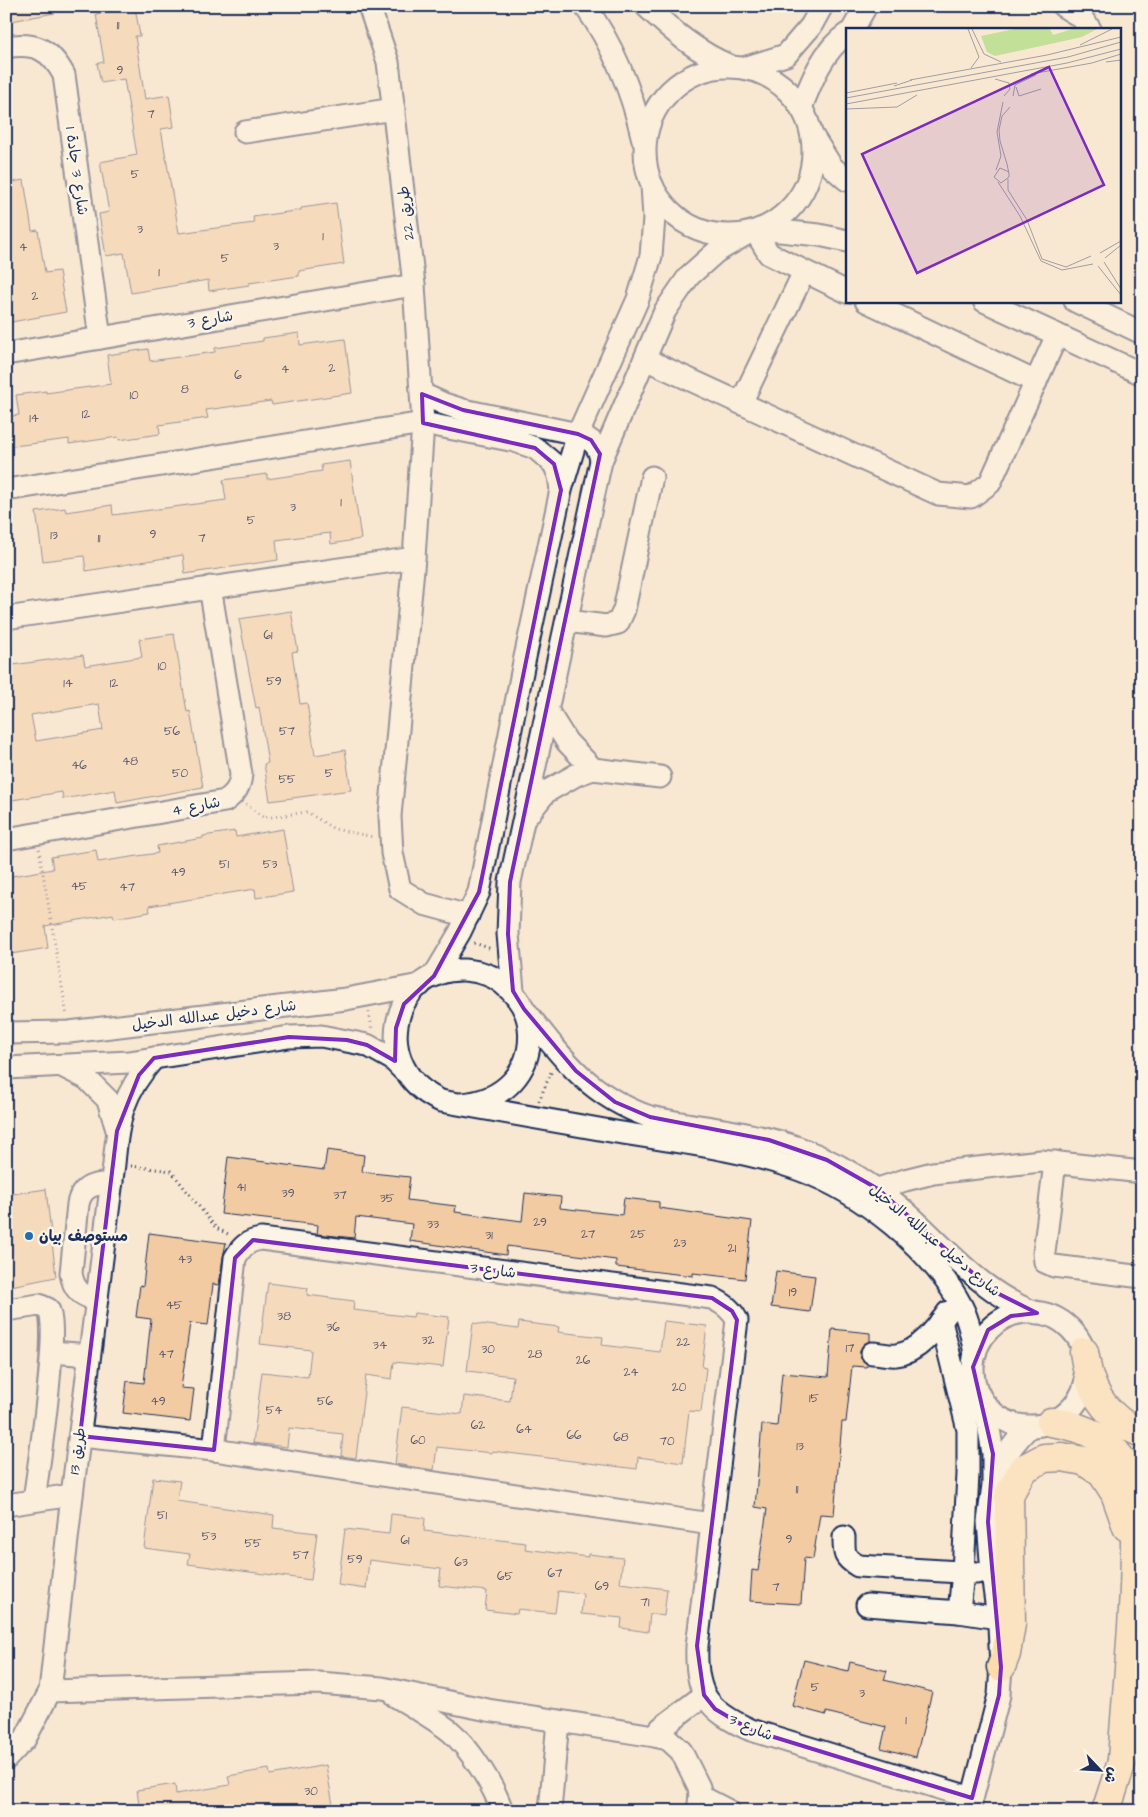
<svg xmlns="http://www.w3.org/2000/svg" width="1148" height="1817" font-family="'Architects Daughter','Playpen Sans Arabic',sans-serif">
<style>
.building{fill:#f2cba2;stroke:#1b2f5e;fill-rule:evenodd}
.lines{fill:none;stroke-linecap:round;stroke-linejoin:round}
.minor-casing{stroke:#1b2f5e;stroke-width:25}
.highway-casing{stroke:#1b2f5e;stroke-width:31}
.path{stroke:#1b2f5e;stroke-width:3;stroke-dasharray:1 4;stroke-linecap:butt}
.minor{stroke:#fcf5e5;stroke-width:21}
.highway{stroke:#fddbac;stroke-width:28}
.marked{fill:none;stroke:#7b2cbf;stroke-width:4;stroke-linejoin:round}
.poi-dot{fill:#1f6fb2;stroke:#fcf5e5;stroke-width:2}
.labels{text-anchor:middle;stroke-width:5;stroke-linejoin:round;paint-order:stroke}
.number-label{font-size:12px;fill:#51566f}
.street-label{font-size:15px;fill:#1b2f5e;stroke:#fcf5e5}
.poi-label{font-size:15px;font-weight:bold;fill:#1b2f5e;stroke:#fcf5e5;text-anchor:start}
.inset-road{fill:none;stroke:#a09ea3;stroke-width:1}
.view{fill:#7b2cbf;fill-opacity:0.15;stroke:#7b2cbf;stroke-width:2.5}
.inset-edge{fill:none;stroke:#1b2f5e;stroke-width:2.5}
</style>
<rect width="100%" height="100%" fill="#f9e8d1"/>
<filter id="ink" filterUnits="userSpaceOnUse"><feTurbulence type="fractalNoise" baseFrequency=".02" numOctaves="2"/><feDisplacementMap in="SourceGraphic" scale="10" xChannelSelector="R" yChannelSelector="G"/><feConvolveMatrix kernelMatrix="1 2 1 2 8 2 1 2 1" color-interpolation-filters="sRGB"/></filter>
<g filter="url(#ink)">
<!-- building -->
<g class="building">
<polygon points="6,6 55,6 55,13 6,22"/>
<polygon points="135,7 140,36 135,36 145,99 169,95 174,127 161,129 179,233 254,223 253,217 301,210 301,208 336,203 344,264 299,271 299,276 249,283 249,285 209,291 208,280 131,293 124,253 106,256 99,214 109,212 100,162 137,155 124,79 101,83 97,63 104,62 96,14"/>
<polygon points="24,180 32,231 38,230 45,273 59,271 66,312 6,323 6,183"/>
<polygon points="299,333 300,345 345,339 352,393 272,405 271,401 206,410 208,418 159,425 160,434 119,440 118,437 69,444 69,439 6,447 6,417 19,415 16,395 46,391 46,393 111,384 107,355 148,349 150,361 215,352 215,348 263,341 263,338"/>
<polygon points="350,461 361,539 331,544 330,533 276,540 278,560 185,574 183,555 86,571 84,556 43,561 36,512 65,508 66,512 112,505 113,515 226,500 223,480 267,474 267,479 322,471 321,465"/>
<polygon points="291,611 298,651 292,652 300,704 307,703 315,755 345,750 351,790 270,801 264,764 268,763 259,707 256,708 239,619"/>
<path d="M174 634 187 712 190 711 203 787 117 803 115 790 63 799 62 792 6 801V666L83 655 85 666 142 657 139 639ZM99 704 103 730 36 741 31 715Z"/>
<polygon points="283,829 293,892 256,898 255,889 149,906 150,912 114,918 113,914 45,926 48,948 11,954 6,927 6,877 53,869 51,857 96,850 98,862 158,853 157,846 203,838 203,836 235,831 236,837"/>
<polygon points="327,1150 364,1155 362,1172 410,1177 407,1200 456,1206 455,1212 522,1221 525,1193 561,1197 560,1208 622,1215 624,1198 659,1202 659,1208 752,1221 745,1279 693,1273 693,1276 616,1267 616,1260 507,1246 506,1255 410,1241 412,1224 356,1217 354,1238 317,1234 318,1225 221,1214 228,1157 324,1170"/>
<polygon points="46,1189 56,1277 6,1287 6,1195"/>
<polygon points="149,1233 226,1243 223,1257 219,1285 213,1284 208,1325 190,1323 181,1388 194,1389 190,1421 123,1413 127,1381 144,1383 151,1319 136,1317 140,1285 143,1286"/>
<polygon points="776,1271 815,1276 810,1312 771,1307"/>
<polygon points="268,1283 308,1288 307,1295 354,1301 353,1310 413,1317 414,1313 449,1317 443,1367 394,1362 392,1379 366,1375 356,1458 341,1456 343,1434 289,1428 287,1447 253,1443 262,1372 308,1377 311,1350 260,1344"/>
<polygon points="664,1321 707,1326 702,1367 706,1368 701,1412 689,1411 683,1463 638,1457 637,1469 492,1451 492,1453 437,1447 434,1470 395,1464 402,1407 462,1414 464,1396 510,1401 513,1376 467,1371 473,1323 518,1329 519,1322 559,1327 558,1332 603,1337 602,1345 660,1352"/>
<polygon points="832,1329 870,1333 870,1341 862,1346 860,1352 861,1359 867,1364 867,1367 852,1366 846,1422 842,1422 834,1515 820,1514 813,1559 804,1558 801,1604 750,1601 752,1570 758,1571 767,1509 755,1507 762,1424 777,1426 782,1373 828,1377"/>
<polygon points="153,1478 180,1481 177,1501 274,1515 273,1528 317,1533 311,1580 188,1564 190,1554 144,1548"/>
<polygon points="391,1514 425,1518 424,1531 526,1543 525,1549 588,1557 588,1554 623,1558 620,1583 667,1589 664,1616 650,1614 648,1632 621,1628 622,1618 581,1614 583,1594 558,1591 555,1613 518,1609 517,1614 485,1610 487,1591 439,1586 441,1569 369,1560 366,1589 338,1585 345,1529 389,1534"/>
<polygon points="804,1660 848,1671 850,1662 887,1671 884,1680 932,1692 916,1757 881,1748 886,1727 826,1712 826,1715 792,1706"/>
<polygon points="326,1765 334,1811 140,1811 137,1790 175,1784 176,1794 230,1785 228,1776 269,1769 270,1775"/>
</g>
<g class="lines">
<!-- minor casing -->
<g class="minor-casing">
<g id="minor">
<polyline points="369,6 388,62 414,285 423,423 414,558 390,816 392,853 400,889 424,904 468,916"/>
<path d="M585 6C614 46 632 92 643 140"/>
<path d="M646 6C672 31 697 52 730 66"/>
<polyline points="1063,6 1081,17 1090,29"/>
<polyline points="853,29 866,6"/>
<path d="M6 47C35 42 50 49 64 75L100 338"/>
<circle cx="729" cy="151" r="84"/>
<polyline points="744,68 786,55 811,26 822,6"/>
<path d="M801 108C811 82 823 50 847 34"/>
<polyline points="245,132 394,109"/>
<polyline points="812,135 832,167 847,180"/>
<polyline points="760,229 819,235 847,241"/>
<polyline points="755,231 769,254 847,292"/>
<polyline points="866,301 1036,382"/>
<polyline points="984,301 1142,374"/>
<polyline points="1075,301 1142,333"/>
<polyline points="6,354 414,285"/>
<polyline points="645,359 938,494 971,497 990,483 1057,335"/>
<path d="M422 394 444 404 463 410 578 434C592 440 599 445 601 461L510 882 508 934 513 991"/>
<polyline points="741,403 804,272"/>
<polyline points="601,461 665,311 689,276 716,252 745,235"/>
<polyline points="6,490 423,423 515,441 535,448 554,464 559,476 561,490"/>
<polyline points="6,618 414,558"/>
<polyline points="567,621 606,626 618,623 624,610 652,477"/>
<polyline points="547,710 567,742 593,769"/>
<polyline points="526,817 546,792 576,775 593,769 660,777"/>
<path d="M6 839 225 801C236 793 240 787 241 774L210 587"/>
<polyline points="434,976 460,932 479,892 524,662 561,490 578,434 638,299 651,256 654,218 652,185"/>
<path d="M528 1014C564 1061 592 1097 650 1117 699 1128 751 1131 799 1148 826 1158 852 1172 876 1189 933 1227 970 1290 1037 1313"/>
<polyline points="6,1033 69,1032 346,999 420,985"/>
<polyline points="62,1066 86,1078 108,1100 117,1130"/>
<polyline points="6,1068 129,1062 289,1037 321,1036 367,1045 392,1059 404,1071"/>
<path d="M460 1104C503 1102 534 1071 529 1027 527 1009 516 994 502 983 491 974 478 971 464 970 389 968 369 1069 441 1101 499 1111 557 1122 616 1132 677 1142 741 1149 800 1170 861 1192 932 1249 962 1307 969 1321 972 1337 975 1354"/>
<polyline points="1055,1162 1044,1253 1045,1262 1054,1266 1142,1277"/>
<polyline points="878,1189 905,1180 933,1173 1041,1161 1142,1172"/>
<path d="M97 1299C81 1297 73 1288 71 1273L78 1204C82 1185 95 1184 112 1183"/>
<path d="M6 1310 39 1305 48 1309C60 1326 38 1471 34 1500"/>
<circle cx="1030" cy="1369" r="57"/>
<polyline points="941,1321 968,1430 968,1474 963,1572 959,1612"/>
<polyline points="52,1352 89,1355"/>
<path d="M872 1353C880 1353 889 1356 896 1355 918 1353 936 1329 948 1312"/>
<polyline points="80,1436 214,1450 711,1524"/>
<path d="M214 1450 235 1258C242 1246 248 1241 261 1239L712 1298C724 1304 731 1309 737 1320L697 1646C695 1694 708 1711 751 1730L972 1798"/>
<path d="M995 1477C1003 1457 1014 1442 1029 1427"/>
<polyline points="6,1505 72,1495"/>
<path d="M844 1537C844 1553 843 1557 858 1566L977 1573"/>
<polyline points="867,1605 959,1612 998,1618"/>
<polyline points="50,1691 318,1683 382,1688 488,1710 655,1736 668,1739 681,1751 699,1787 700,1796 698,1811"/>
<path d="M395 1696C414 1707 433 1718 450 1731 469 1747 495 1787 502 1811"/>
<polyline points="655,1736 661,1728 704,1695"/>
<path d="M6 1759 25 1739 50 1691 72 1495 114 1164C118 1118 123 1093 154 1058"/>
<polyline points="700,1796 729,1811"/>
<polyline points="550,1811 558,1721"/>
<polyline points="969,1811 999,1695 1001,1667 999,1626 992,1573 988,1522 993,1485 993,1454 988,1423 978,1394"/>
</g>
</g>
<!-- highway casing -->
<g class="highway-casing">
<g id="highway">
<path d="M1084 1352C1086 1362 1087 1373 1091 1382 1099 1405 1119 1425 1142 1433"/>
<path d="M1051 1422C1084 1426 1112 1439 1128 1470 1139 1491 1135 1517 1135 1541 1135 1614 1127 1687 1122 1760"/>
<polyline points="1001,1667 1006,1654 1011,1624 1009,1495 1023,1469 1044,1458 1062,1457 1084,1461 1102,1473 1115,1493 1127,1527"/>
<polyline points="1106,1811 1128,1743"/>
</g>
</g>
<!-- path -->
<g class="path">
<polyline points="246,804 264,818 307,812 334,829 374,837"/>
<polyline points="39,849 67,1016"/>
<polyline points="474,943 492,949"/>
<polyline points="369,1012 372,1028"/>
<polyline points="539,1101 552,1070"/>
<polyline points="131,1166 171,1171 216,1228 230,1235"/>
</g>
<!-- minor -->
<use href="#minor" class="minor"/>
<!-- highway -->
<use href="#highway" class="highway"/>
</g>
</g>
<!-- marked area -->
<path d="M0 0H1148V1817H0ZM422 394 463 410 578 434 591 440 600 454 510 882 508 934 513 991 524 1009 576 1071 615 1102 650 1117 769 1140 827 1160 878 1189 993 1291 1037 1313 1011 1316 988 1330 973 1367 993 1454 988 1522 1001 1667 999 1695 972 1798 751 1730 715 1709 704 1695 697 1646 737 1320 732 1311 712 1298 253 1240 235 1258 214 1450 80 1436 117 1131 139 1075 154 1058 289 1037 347 1040 367 1045 395 1061 396 1028 404 1004 434 976 479 892 561 490 554 464 535 448 423 423Z" fill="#f9e8d1" fill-opacity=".55" fill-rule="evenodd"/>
<path class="marked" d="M422 394 463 410 578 434 591 440 600 454 510 882 508 934 513 991 524 1009 576 1071 615 1102 650 1117 769 1140 827 1160 878 1189 993 1291 1037 1313 1011 1316 988 1330 973 1367 993 1454 988 1522 1001 1667 999 1695 972 1798 751 1730 715 1709 704 1695 697 1646 737 1320 732 1311 712 1298 253 1240 235 1258 214 1450 80 1436 117 1131 139 1075 154 1058 289 1037 347 1040 367 1045 395 1061 396 1028 404 1004 434 976 479 892 561 490 554 464 535 448 423 423Z"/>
<!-- markers -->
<circle class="poi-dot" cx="29" cy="1236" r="5"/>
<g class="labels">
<!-- number labels -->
<g class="number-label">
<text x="118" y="29">11</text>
<text x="120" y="74">9</text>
<text x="151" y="118">7</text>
<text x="135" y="178">5</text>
<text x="140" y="233">3</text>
<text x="323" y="240">1</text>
<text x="276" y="250">3</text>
<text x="23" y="251">4</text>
<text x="225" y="262">5</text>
<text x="159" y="276">1</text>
<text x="35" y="300">2</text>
<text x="332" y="372">2</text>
<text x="285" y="373">4</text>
<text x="238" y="379">6</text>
<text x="185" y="393">8</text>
<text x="134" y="399">10</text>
<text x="86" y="418">12</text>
<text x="34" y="422">14</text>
<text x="341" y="506">1</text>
<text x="293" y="511">3</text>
<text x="251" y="524">5</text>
<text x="153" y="538">9</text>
<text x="54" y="539">13</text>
<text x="99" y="542">11</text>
<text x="202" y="542">7</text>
<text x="268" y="639">61</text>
<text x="162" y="670">10</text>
<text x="274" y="685">59</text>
<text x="68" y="687">14</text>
<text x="114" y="687">12</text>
<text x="172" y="735">56</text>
<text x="287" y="735">57</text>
<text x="130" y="765">48</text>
<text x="79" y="769">46</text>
<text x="180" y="777">50</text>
<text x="329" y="777">5</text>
<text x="287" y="783">55</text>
<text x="224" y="868">51</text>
<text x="270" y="868">53</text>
<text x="178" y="876">49</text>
<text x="79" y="890">45</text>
<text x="127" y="891">47</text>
<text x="241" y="1191">41</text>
<text x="288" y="1197">39</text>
<text x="340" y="1199">37</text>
<text x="387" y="1202">35</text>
<text x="540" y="1226">29</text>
<text x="433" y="1228">33</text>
<text x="588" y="1238">27</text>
<text x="638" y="1238">25</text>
<text x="489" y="1239">31</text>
<text x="680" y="1247">23</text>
<text x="732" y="1252">21</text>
<text x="185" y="1263">43</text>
<text x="793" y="1296">19</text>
<text x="174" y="1309">45</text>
<text x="284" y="1320">38</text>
<text x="333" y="1331">36</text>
<text x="428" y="1344">32</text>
<text x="683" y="1346">22</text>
<text x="380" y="1349">34</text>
<text x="850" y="1352">17</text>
<text x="488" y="1353">30</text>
<text x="166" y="1358">47</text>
<text x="535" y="1358">28</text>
<text x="583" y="1364">26</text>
<text x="631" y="1376">24</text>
<text x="679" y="1391">20</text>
<text x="814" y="1402">15</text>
<text x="158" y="1405">49</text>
<text x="325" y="1405">56</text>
<text x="274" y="1414">54</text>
<text x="478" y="1429">62</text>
<text x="524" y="1433">64</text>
<text x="574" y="1439">66</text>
<text x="621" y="1441">68</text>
<text x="418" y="1444">60</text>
<text x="667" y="1445">70</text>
<text x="800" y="1450">13</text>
<text x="797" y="1493">11</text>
<text x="162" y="1519">51</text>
<text x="209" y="1540">53</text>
<text x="789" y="1543">9</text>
<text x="405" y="1544">61</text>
<text x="253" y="1547">55</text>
<text x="301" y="1559">57</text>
<text x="355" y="1563">59</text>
<text x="461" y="1566">63</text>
<text x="555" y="1577">67</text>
<text x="505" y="1580">65</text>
<text x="602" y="1590">69</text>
<text x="776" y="1591">7</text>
<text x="645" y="1606">71</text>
<text x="815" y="1691">5</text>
<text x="862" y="1697">3</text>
<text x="906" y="1724">1</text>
<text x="311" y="1795">30</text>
</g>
<!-- street labels -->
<g class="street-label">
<text transform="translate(77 171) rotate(82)" y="5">شارع 3 جادة 1</text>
<text transform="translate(406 213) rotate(-96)" y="5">طريق 22</text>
<text transform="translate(210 319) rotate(-10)" y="5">شارع 3</text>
<text transform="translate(196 806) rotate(-11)" y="5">شارع 4</text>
<text transform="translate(214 1015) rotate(-7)" y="5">شارع دخيل عبدالله الدخيل</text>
<text transform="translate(935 1240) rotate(40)" y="5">شارع دخيل عبدالله الدخيل</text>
<text transform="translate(493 1270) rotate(7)" y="5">شارع 3</text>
<text transform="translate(77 1451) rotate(-82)" y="5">طريق 13</text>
<text transform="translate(751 1727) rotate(23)" y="5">شارع 3</text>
</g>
<!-- poi labels -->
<g class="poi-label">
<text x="39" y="1241">مستوصف بيان</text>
</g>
</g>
<!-- overview -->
<g transform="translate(846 28)">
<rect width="275" height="275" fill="#f9e8d1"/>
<path d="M168 1H204L207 7 226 1H251L236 9 149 28 141 24 135 8Z" fill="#c2e098"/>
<path class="inset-road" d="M122 1 133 29 125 40M126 1 138 26 155 34M234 17 266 1M201 27 275 9M260 34 275 32M185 46 246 35 275 26M149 51 163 55 164 61 158 68M64 52 201 27M48 58 66 52M170 59 173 68 195 61M0 65 51 55M167 68 169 57 190 47M0 70 222 29 275 14M0 76 221 35 275 21M0 81 51 79 71 67M150 142 155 128 151 104 157 74M163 144 154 140 148 149 155 155 163 149V146L161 136 154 113 153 102 156 88 164 79M162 151V162L181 192 196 231 220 239 245 228M152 154 174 188 195 233 216 242 247 236M254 225 275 213M259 230 275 217M258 234 275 261M252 238 275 267"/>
<path class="view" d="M203 39 258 157 71 245 16 126Z"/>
<rect width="275" height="275" class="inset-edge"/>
</g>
<!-- margin -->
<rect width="1148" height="1817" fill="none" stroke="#fcf5e5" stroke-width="25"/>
<rect x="12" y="12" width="1123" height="1792" fill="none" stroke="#1b2f5e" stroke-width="2" filter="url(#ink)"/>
<!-- north arrow -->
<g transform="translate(1100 1770) rotate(115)" stroke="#fcf5e5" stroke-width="4" paint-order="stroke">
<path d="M0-4L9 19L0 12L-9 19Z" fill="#1b2f5e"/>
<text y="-8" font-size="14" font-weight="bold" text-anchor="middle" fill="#1b2f5e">ش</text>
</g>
</svg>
